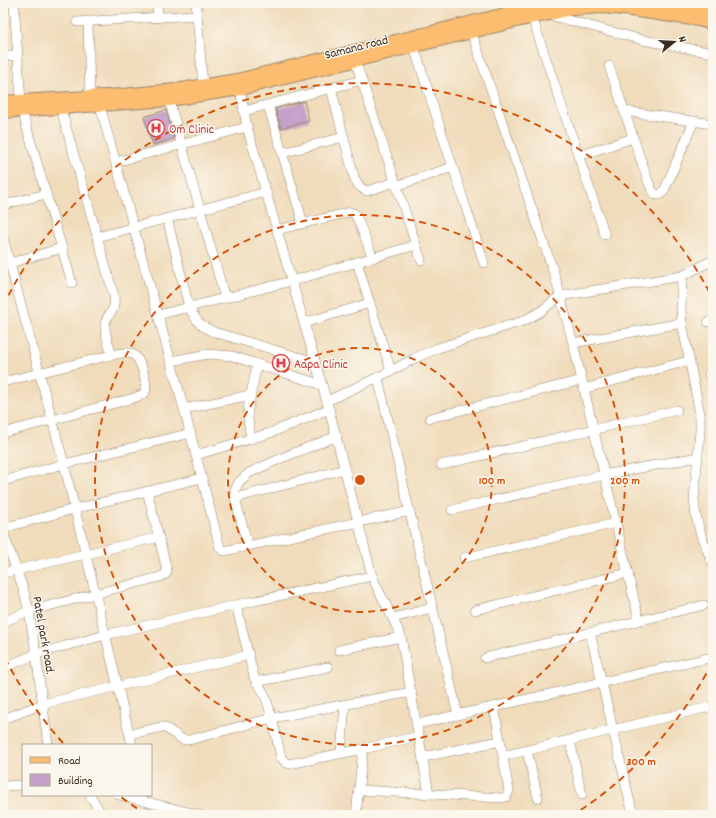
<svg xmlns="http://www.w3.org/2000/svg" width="716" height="818" font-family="Dekko,sans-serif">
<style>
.building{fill:#c5a1ca}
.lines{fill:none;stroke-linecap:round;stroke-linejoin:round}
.minor-casing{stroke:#96836c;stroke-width:10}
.major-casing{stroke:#96836c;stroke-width:14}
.minor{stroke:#fff;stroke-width:9}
.major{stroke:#fcbd6f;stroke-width:12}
.ring{fill:none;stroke:#d7540e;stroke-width:2;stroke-dasharray:7 5}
.labels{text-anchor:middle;stroke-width:3;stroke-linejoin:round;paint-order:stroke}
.street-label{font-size:13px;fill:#3b2a1e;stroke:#fbf7ec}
.health-label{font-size:13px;fill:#be3a42;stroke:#fbf7ec;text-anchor:start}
.centre{fill:#d7540e;stroke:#fbf7ec;stroke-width:2}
.ring-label{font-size:12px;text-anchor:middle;font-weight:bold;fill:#d7540e;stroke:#fbf7ec;stroke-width:3;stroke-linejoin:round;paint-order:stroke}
</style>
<rect width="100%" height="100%" fill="#fbf7ec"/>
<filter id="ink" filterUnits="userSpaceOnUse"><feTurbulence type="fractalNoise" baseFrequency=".025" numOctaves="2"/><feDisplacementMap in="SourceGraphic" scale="8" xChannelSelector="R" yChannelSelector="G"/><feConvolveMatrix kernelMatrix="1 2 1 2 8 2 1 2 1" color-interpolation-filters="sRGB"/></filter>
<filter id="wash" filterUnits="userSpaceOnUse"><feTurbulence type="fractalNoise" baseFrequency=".012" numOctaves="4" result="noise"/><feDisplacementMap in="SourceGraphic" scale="16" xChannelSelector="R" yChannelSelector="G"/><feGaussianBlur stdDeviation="0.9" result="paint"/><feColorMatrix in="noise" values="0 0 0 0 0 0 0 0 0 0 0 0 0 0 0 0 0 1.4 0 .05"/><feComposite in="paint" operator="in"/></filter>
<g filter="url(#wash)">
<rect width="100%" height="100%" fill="#f0dcbb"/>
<g id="blocks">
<!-- building -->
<g class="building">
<polygon points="304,101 309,121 281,128 275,109"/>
<polygon points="166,110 174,139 153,145 144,117"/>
<polygon points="274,356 291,361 288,368 272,362"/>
</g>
</g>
</g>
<g filter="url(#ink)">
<use href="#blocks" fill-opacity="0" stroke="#96836c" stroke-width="1"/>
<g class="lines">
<!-- minor casing -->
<g class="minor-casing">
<g id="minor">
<polyline points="14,3 21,101"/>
<polyline points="157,3 158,18"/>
<polyline points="196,3 203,85"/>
<polyline points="549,15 643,40 713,53"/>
<polyline points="532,17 605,235"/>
<polyline points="88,21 90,97"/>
<polyline points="77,22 197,15"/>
<polyline points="470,28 554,273 573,343 639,620"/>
<polyline points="414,47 484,263"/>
<polyline points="3,56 18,56"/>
<polyline points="355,60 421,260"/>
<polyline points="609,66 648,181 652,190 656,195 660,195 664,191 694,121"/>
<path d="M331 88 354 177C357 183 359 188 367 191L395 182"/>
<path d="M240 89 247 127 329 409 372 576C381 597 393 616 401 637L429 794"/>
<polyline points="169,100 225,298"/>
<polyline points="268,105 303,223"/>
<polyline points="100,106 184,409 220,548 224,551 410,511"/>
<path d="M61 109 114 296C116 314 108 311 105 323 104 331 110 347 111 355"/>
<polyline points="22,111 72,283"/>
<polyline points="244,111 362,80"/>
<polyline points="624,111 713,124"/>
<polyline points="282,153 344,137"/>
<polyline points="578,156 633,138"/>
<polyline points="116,162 247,127"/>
<polyline points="396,186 453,167"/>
<polyline points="3,205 46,194"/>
<path d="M167 218 189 307C196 321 200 326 214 332L315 362"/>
<polyline points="277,230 350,212 355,214 358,220 373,258"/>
<polyline points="97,237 266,192"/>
<polyline points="3,238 64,464 132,745"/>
<polyline points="357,262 391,371"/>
<polyline points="10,263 62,248"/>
<polyline points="682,276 681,310 682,323 700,414 700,431 694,500 696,516 701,535 713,564"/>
<polyline points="158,315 292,281 416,245"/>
<polyline points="708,322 713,321"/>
<polyline points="304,323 370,303"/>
<polyline points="573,343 682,323"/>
<polyline points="171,361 208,354 232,356 322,385"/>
<polyline points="709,374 713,374"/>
<polyline points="378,378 458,715"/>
<path d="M3 382 111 355C117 354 124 352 130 353 141 356 148 383 145 393L134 398 3 433"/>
<polyline points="583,389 688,361"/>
<polyline points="327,401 391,371 415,358 438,348 523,321 540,312 560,296 682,276 713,260"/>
<polyline points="184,409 250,395"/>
<polyline points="430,418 582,380"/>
<polyline points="251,439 248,419 248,409 257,364"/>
<polyline points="196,455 270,433 329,409"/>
<polyline points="441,465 677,410"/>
<polyline points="3,481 64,464 191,433"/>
<polyline points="235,498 345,469"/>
<polyline points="452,510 604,475 698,457"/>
<polyline points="3,528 74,509 202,478"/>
<polyline points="3,533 23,588 29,611 36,654 48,745"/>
<polyline points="248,546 235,498 235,490 239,482 249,473 284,457 337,436"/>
<polyline points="464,558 616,523"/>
<polyline points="3,573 159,537"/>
<polyline points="236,605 254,677 265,695 272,718 281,757 285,762 289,764 363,749 419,736"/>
<polyline points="475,610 628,573"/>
<polyline points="393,618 432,608"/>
<polyline points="3,622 29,611 160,577 166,574 167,570 147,491"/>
<polyline points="590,632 633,815"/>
<polyline points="339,650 401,637"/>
<polyline points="485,658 704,605"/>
<polyline points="3,668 36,654 105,635 236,605 372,576"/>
<polyline points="256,682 328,667"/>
<polyline points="3,719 43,704 249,655"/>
<polyline points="417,724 713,657"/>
<path d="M130 734 162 727C173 729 177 741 189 740L272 718 412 692"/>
<polyline points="570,741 582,795"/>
<polyline points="527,751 538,798"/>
<polyline points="341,753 345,705"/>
<polyline points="503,756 713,706"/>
<polyline points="423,757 500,741"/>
<polyline points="3,786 23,785"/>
<polyline points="359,790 502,798 506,797 509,791 494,707"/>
<polyline points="90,795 102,815"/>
<polyline points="119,795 200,815"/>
<polyline points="356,815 363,749"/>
</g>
</g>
<!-- major casing -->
<g class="major-casing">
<g id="major">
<polyline points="652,3 713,14"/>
<polyline points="3,102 122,95 175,90 237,80 550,3"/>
<polyline points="3,112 169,100 240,89 516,21 573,9 602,7 624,9 699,20 713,24"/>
</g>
</g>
<!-- minor -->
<use href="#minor" class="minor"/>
<!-- major -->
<use href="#major" class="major"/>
</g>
</g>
<!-- distance rings -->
<g class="ring">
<circle cx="360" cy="480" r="132"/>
<circle cx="360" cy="480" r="265"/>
<path d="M712 663A397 397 0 0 1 573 815M147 815A397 397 0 0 1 121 797M63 743A397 397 0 0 1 3 654M3 306A397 397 0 0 1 712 297"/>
</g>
<!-- icons -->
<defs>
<g id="hospital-ring" transform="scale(0.9)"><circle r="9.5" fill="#fbf7ec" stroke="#e0444e" stroke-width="1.5"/><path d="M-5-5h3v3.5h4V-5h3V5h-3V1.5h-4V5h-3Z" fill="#e0444e"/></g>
</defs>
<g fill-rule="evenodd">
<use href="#hospital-ring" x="156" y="128"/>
<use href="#hospital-ring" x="281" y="363"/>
</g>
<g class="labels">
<!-- street labels -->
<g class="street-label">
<text transform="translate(356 46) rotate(-14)" y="5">Samana road</text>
<text transform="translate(45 635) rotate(80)" y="5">Patel park road.</text>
</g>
<!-- health labels -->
<g class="health-label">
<text x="169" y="133">Om Clinic</text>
<text x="294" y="368">Aapa Clinic</text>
</g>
</g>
<circle cx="360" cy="480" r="6" class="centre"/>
<g class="ring-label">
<text x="492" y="484">100 m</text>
<text x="625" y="484">200 m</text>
<text x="641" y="765">300 m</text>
</g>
<!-- margin -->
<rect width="716" height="818" fill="none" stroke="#fbf7ec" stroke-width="16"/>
<!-- legend -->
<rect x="22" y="744" width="130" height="52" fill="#fbf7ec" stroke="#aea59a"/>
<rect x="30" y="757" width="20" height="6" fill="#fcbd6f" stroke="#aea59a"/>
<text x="58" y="764" font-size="12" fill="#3b2a1e">Road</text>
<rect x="30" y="774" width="20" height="12" fill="#c5a1ca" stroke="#aea59a"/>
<text x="58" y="784" font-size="12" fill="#3b2a1e">Building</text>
<!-- north arrow -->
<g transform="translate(674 42) rotate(72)" stroke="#fbf7ec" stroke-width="3" paint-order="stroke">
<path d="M0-3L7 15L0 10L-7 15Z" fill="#3b2a1e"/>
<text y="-6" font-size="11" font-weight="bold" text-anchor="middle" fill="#3b2a1e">N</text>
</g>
</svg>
